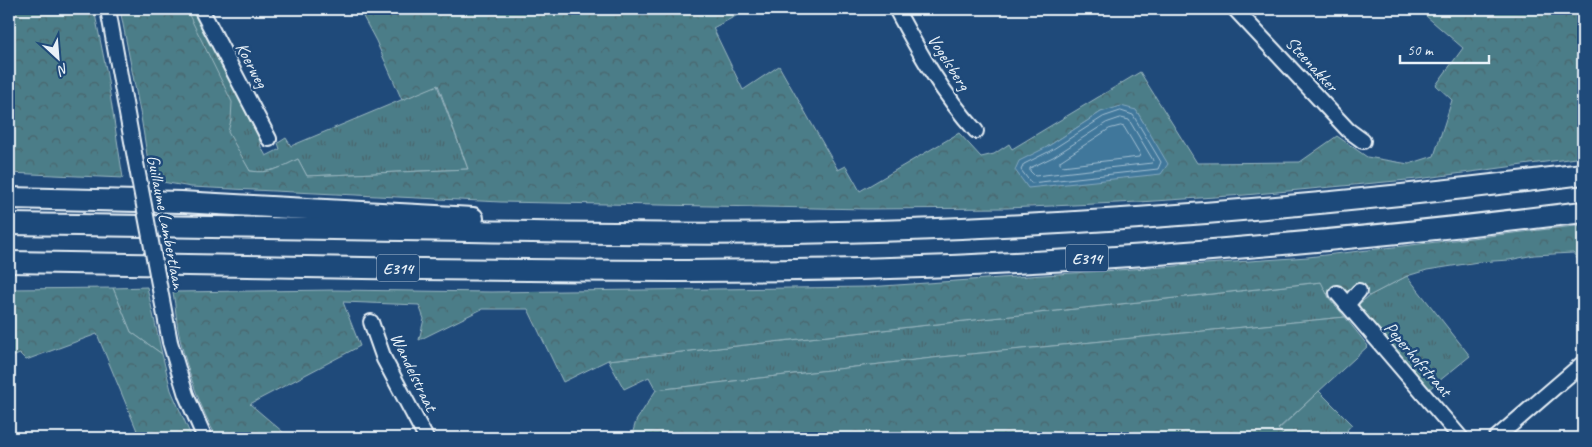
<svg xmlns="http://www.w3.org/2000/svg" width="1592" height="447" font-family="Caveat,sans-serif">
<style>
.grass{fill:url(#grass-tufts);stroke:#9ab7c0}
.forest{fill:url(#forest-crowns);stroke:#9ab7c0;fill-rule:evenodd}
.water{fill:#3f779b;stroke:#83a8c0}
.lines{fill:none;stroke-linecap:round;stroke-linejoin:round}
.shore{stroke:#a4c0d3;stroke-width:1}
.minor-casing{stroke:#e8f1f8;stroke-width:18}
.highway-casing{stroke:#e8f1f8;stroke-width:24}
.minor{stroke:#1f4a7a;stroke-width:14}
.highway{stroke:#1f4a7a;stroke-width:20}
.minor-bridge-casing{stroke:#e8f1f8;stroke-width:18;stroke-linecap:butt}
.minor-bridge{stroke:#1f4a7a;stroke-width:14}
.labels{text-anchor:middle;stroke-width:5;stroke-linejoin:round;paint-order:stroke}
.shield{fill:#1f4a7a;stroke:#acbfd2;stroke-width:1}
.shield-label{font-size:16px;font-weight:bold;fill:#e8f1f8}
.street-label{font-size:18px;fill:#e8f1f8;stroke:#1f4a7a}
</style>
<defs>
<pattern id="grass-tufts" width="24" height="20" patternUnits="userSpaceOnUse" patternTransform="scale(1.25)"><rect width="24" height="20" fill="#4c7d88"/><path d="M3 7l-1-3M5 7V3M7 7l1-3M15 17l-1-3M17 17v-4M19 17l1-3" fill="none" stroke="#49656c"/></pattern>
<pattern id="forest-crowns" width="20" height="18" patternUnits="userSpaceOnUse" patternTransform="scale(1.25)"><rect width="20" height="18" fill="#4c7d88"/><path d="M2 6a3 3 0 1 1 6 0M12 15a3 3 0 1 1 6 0" fill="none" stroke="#49656c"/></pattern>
</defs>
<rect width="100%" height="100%" fill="#1f4a7a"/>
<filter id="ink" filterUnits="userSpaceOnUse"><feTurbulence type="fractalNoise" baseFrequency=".02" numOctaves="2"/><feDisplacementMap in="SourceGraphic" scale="10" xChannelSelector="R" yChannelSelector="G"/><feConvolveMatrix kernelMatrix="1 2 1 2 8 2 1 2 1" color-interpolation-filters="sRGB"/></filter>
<g filter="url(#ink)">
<!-- grass -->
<g class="grass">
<path d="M186 9H194L257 130 261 147 266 156 280 149 278 143 286 138 291 146 437 85 468 169 307 176 298 159C280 168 270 174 250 171L227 132 231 120Z"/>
<polygon points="1407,276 1470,356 1428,390 1362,313 1359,304 1369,296"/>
<polygon points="1322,282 1329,298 1345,317 941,357 656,390 649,377 624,389 608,360"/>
<polygon points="147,287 162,354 131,332 113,288"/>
<polygon points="1319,391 1352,424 1347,430 1353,438 1286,438 1278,430"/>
</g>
<!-- forest -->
<g class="forest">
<polygon points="9,9 94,9 106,69 123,178 9,173"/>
<path d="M120 9H186L232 102 231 120 228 132 250 171C270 174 280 168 298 159L307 176 468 169 438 85 402 100 376 41 359 9H749L713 28 743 90 779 66 838 170 846 166 860 191 959 133 981 157 994 154 1009 144 1012 149 1140 72 1197 163 1300 162 1337 136 1367 157 1409 164 1434 156 1452 100 1436 85 1463 48 1418 9H1583V157L1418 179 1245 195 1139 202 1007 208 867 209 501 202 191 187 151 180 141 117ZM1136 110 1147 129 1047 147 1101 112Z"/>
<path d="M1583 225V264H1581L1573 253 1534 255 1509 260 1478 262 1427 270 1407 276 1369 296 1359 288 1349 294H1341L1335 287 1327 294 1321 282 608 360 563 382 528 309H482L419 340 424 319 419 305 343 302 360 346 250 404 290 438H217C200 408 188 372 180 339 176 324 176 307 173 292L336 290 491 292 868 287 1308 257Z"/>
<polygon points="113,288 131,332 162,354 171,390 192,438 140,438 97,334 26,360 20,354 9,358 9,289"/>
<polygon points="1345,317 1368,346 1278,429 1286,438 631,438 636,421 656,390 941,357"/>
</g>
<!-- water -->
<polygon class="water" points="1121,106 1136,110 1168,164 1161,174 1028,188 1015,170 1019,161 1047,147 1101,112"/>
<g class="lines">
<!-- shore -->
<g class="shore">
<polygon points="1121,111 1133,115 1161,162 1158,169 1031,183 1021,170 1024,164 1050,151 1103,117"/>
<polygon points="1121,118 1129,120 1153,160 1152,163 1035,176 1030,171 1030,168 1053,157 1106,123"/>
<polygon points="1121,126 1124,127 1140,154 1139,157 1062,166 1060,164 1060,161 1109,129"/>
</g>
<!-- minor casing -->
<g class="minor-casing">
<g id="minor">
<polyline points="108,9 135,158"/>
<polyline points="201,9 269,139"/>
<path d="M896 9C919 52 943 95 976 131"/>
<polyline points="1235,9 1348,130 1363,141"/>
<polyline points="1337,293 1461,438"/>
<polyline points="1347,305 1359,291"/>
<polyline points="371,322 384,359 426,438"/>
<polyline points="170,342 186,395 205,438"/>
<polyline points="1496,438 1583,363"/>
</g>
</g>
<!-- highway casing -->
<g class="highway-casing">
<g id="highway">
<polyline points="9,198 181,202 473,218"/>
<path d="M9 224C162 227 315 229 468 231 577 233 685 235 793 233 1058 229 1321 207 1583 174"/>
<path d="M9 262C146 265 283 266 421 269 598 271 775 273 952 266 1163 257 1374 238 1583 212"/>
</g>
</g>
<!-- minor -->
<use href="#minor" class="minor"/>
<!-- highway -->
<use href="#highway" class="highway"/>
<!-- minor-bridge casing -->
<g class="minor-bridge-casing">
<polyline id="minor-bridge" points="135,158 170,342"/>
</g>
<!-- minor-bridge -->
<use href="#minor-bridge" class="minor-bridge"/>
</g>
</g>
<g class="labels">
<!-- shield labels -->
<g class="shield">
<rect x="1066" y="244.5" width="42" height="27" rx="4"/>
<rect x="377" y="254.5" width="42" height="27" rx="4"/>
</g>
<g class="shield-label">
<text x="1087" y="264">E314</text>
<text x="398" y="274">E314</text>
</g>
<!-- street labels -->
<g class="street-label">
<text transform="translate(949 62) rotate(57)" y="6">Vogelsberg</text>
<text transform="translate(1312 64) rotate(47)" y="6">Steenakker</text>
<text transform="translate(252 65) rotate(62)" y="6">Koerweg</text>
<text transform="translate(166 222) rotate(79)" y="6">Guillaume Lambertlaan</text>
<text transform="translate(1418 359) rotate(49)" y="6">Peperhofstraat</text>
<text transform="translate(414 372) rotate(64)" y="6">Wandelstraat</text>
</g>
</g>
<!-- margin -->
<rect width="1592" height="447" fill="none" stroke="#1f4a7a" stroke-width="30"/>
<rect x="15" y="15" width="1562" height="417" fill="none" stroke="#e8f1f8" stroke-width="2" filter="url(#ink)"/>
<!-- north arrow -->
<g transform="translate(58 58) rotate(154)" stroke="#1f4a7a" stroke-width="4" paint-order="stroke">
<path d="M0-4L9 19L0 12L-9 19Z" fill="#e8f1f8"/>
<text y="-8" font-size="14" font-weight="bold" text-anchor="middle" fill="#e8f1f8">N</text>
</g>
<!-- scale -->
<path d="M1400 55v8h89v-8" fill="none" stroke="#e8f1f8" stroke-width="2.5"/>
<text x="1407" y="55" font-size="15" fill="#e8f1f8" stroke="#1f4a7a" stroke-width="4" paint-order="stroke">50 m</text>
</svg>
